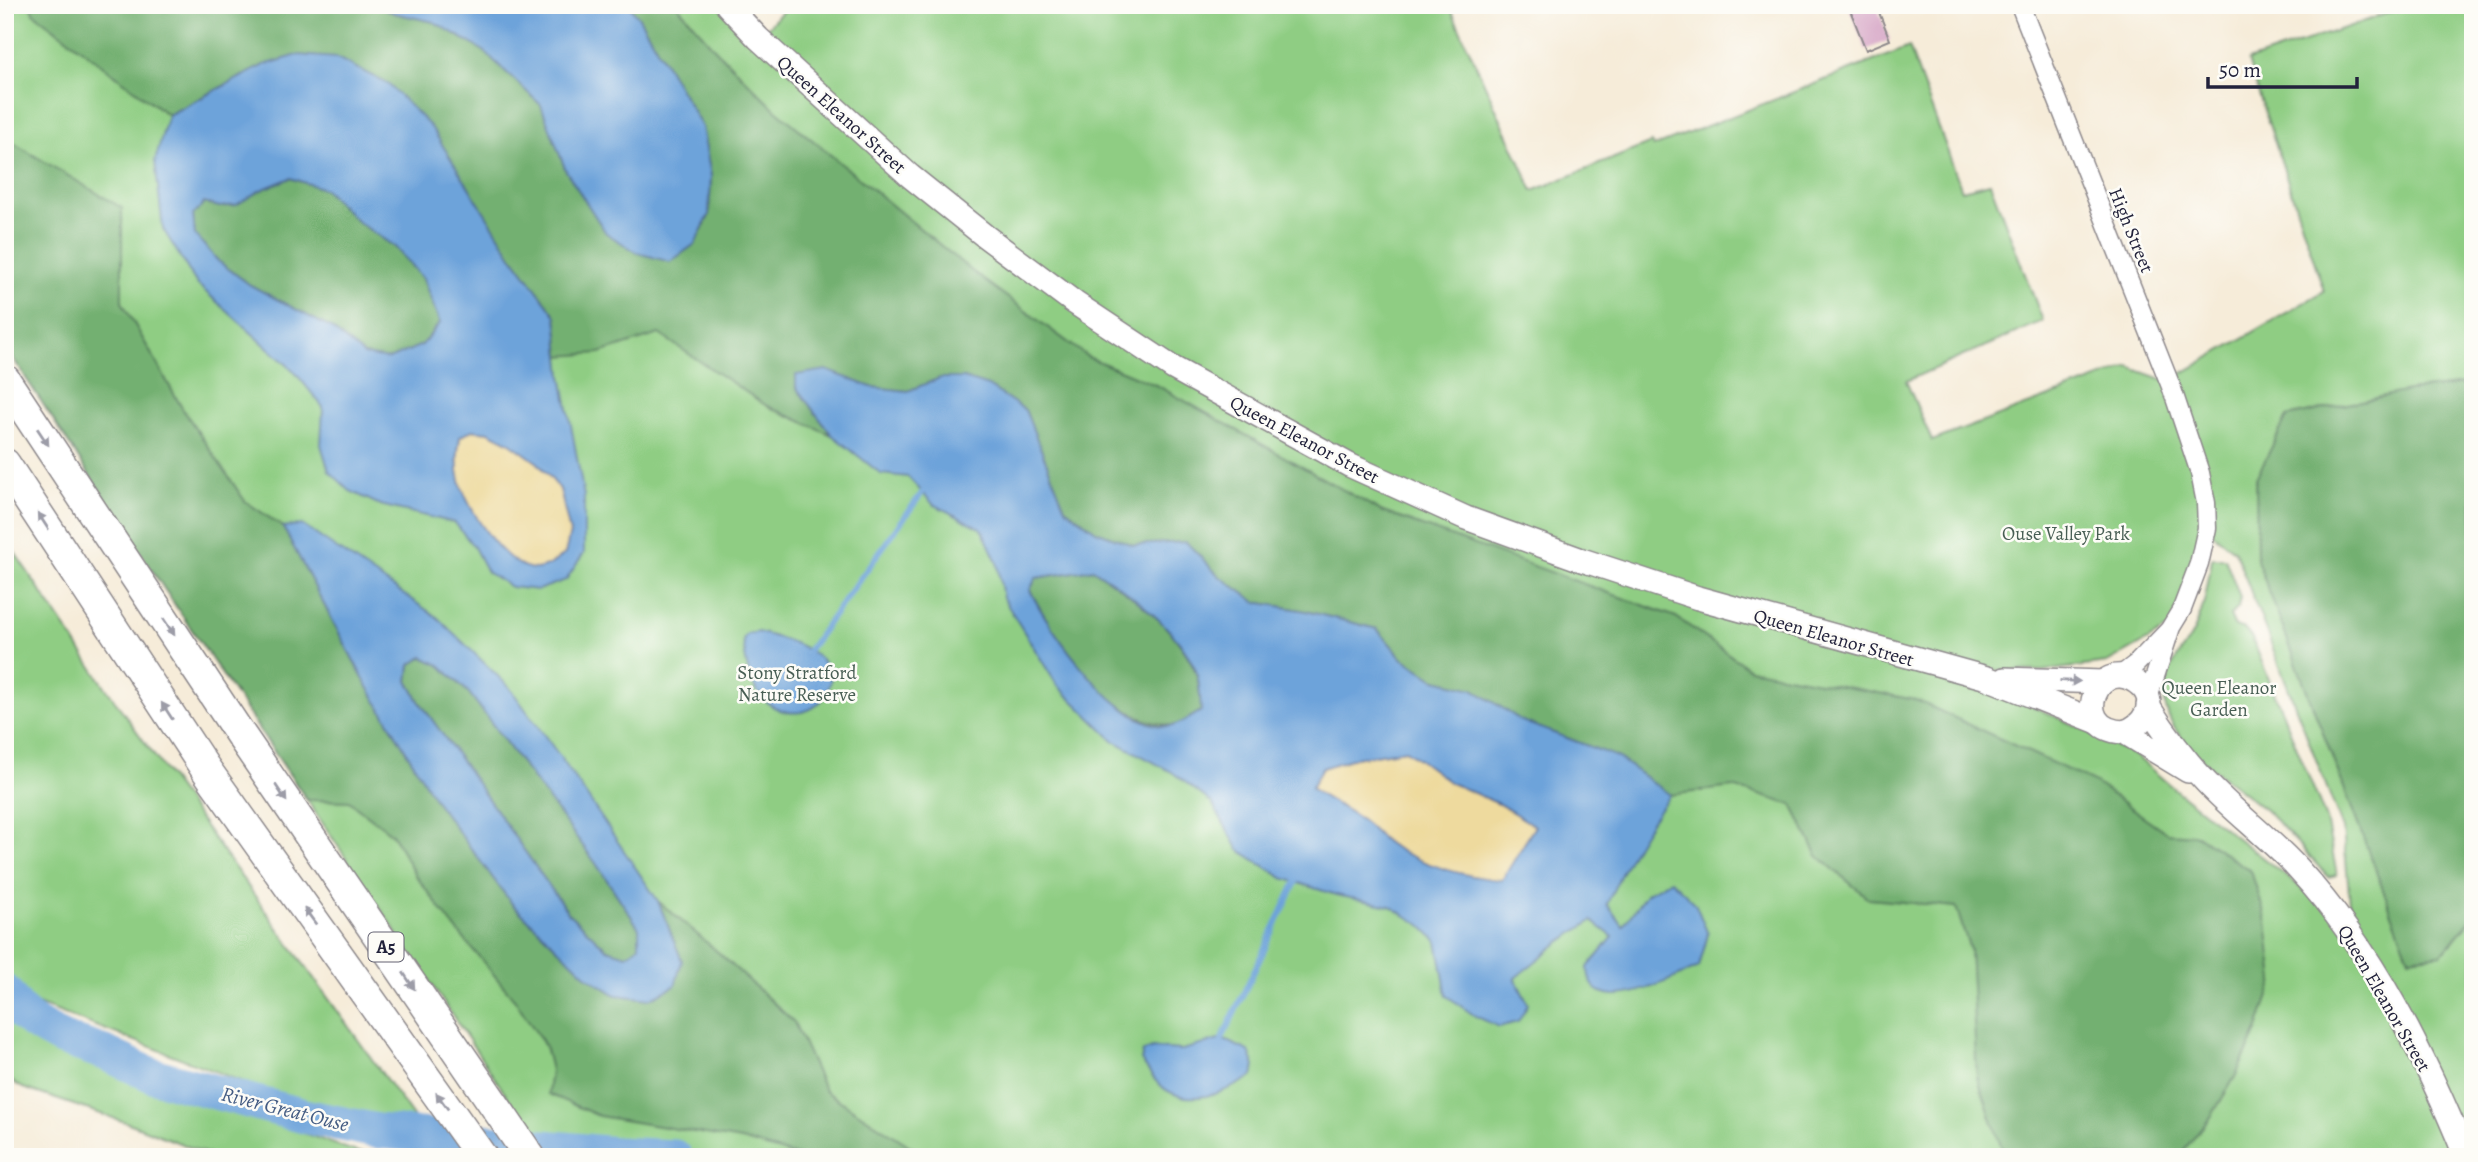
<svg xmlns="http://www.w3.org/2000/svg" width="2478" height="1162" font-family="Alegreya,serif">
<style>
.green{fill:#8fcd83;stroke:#58785f;stroke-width:2;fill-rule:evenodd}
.forest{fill:#73b071;stroke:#4a6956;stroke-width:2}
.sand{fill:#eeda9e;stroke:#887e6c;stroke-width:2}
.water{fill:#6da3da;stroke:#48628a;stroke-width:2;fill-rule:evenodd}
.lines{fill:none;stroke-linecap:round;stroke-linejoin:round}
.stream{stroke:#6da3da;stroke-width:6}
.river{stroke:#6da3da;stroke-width:35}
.building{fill:#daaecb}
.minor-casing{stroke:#8c878a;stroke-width:21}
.tertiary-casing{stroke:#8c878a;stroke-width:26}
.trunk-casing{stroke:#8c878a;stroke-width:33}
.minor{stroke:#fff;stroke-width:18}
.tertiary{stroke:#fff;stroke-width:23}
.trunk{stroke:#fff;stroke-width:30}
.oneway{fill:#9c9ca7}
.labels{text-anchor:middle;stroke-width:5;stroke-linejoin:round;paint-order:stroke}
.shield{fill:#fdfcf7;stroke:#646373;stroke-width:2}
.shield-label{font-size:18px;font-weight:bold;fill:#22223b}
.street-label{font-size:19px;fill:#22223b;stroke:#fdfcf7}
.park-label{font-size:19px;fill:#485e54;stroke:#fdfcf7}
.water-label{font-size:21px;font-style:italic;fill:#445c83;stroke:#fdfcf7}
</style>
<rect width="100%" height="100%" fill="#fdfcf7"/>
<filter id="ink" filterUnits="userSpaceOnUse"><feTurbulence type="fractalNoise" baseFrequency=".0143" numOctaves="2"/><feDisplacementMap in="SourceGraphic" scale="14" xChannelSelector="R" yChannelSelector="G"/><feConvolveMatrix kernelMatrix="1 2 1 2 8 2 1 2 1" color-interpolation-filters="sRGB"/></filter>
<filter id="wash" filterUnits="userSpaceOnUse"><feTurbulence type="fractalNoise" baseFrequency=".00686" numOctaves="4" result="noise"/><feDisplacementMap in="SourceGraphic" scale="28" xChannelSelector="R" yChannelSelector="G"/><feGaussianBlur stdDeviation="1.57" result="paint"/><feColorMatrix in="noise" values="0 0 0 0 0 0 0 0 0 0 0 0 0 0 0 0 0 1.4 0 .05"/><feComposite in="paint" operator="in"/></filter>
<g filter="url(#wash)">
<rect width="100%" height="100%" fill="#f6ecd9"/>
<!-- green -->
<g class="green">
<path d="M5 5H727L758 38 788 5H1449L1533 191 1651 143 1653 147 1909 47 1962 190 1990 183 2043 321 1906 381 1932 441 2129 367 2162 379 2176 377 2324 291 2248 61 2412 5H2473V383L2408 391 2442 954 2473 917V1157H569L563 1149 542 1148 165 590 5 346ZM2207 529 2235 551 2343 829 2353 935 2339 917 2178 792 2137 757 2087 731 1953 670 2043 671 2107 663 2171 627Z"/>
<polygon points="5,538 108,691 432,1143 383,1135 27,1000 5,979"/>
<path d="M2212 558H2225L2240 597 2238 608 2230 616 2235 627 2243 628 2252 638 2326 819 2337 875 2328 877C2308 855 2288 831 2266 811 2229 777 2148 736 2167 677 2172 661 2187 646 2194 631 2205 607 2208 583 2212 558Z"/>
<polygon points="5,1016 51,1050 184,1091 354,1151 379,1157 215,1157 131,1124 23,1088 5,1077"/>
</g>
<!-- forest -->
<g class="forest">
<polygon points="29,5 378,5 394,13 434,22 484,51 541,105 566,171 695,244 709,216 711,176 702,127 638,16 628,5 677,5 716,50 776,110 973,272 1088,357 1158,386 1383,512 1676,617 1750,669 1916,700 2094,782 2167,833 2197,835 2251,871 2267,922 2274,981 2257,1031 2235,1077 2211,1117 2178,1157 2005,1157 1977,1077 1970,950 1956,907 1869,899 1818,856 1792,805 1733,787 1670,795 1617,757 1522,721 1473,689 1436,680 1402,658 1377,629 1306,611 1256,602 1219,576 1186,542 1133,545 1096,531 1064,507 1025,410 988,386 963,378 940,378 908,391 871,387 826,370 796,387 832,435 767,406 659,334 600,353 560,356 556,316 512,256 264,65 168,115 35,14"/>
<polygon points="5,138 122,208 122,302 182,408 245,501 283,527 364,680 435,800 513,905 588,977 616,995 682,961 658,901 719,953 794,1022 825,1091 927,1157 800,1157 741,1140 599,1116 548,1094 551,1070 545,1046 515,1000 455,928 416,876 392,834 349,801 307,800 165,590 5,346"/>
<polygon points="290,178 324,189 358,222 395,247 423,279 440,323 422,345 389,359 364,355 329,327 250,285 218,261 195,235 193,215 204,203 220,207 235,205 261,190"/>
<polygon points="2473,383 2473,917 2442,954 2409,958 2257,560 2256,478 2287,417 2408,391"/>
<path d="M1093 569C1131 595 1174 625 1194 668 1200 680 1200 698 1202 711 1193 715 1182 724 1173 726 1172 726 1163 724 1162 724 1105 715 1055 638 1030 590L1036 578Z"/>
<polygon points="423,657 440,665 469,693 595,862 639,928 639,946 627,956 607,949 569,914 419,701 408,681 410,665"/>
</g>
<!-- sand -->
<g class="sand">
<path d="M472 430 489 432 509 442 538 463 560 489 570 533 565 554C555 561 548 568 536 569 504 569 467 508 460 481 456 466 457 452 460 437Z"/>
<path d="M1406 750 1451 783 1499 804 1535 826 1502 881C1463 876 1423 866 1390 845 1379 838 1371 827 1361 820 1346 808 1328 801 1311 788L1322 768 1354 758Z"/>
</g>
<!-- water -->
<g class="water">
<polygon points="378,5 628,5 638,16 702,127 711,176 709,215 695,244 670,262 638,253 606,233 566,171 541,105 484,51 434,22 394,13"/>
<path d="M298 55 337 58 388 84 431 127 512 256 556 316 562 376 584 496V553L566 580 538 590 511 587 487 572 474 547 455 523 380 505 350 491 329 471 321 445 323 407 294 371 197 284 163 229 155 161 168 115 264 65ZM290 178 324 189 358 222 395 247 423 279 440 323 422 345 389 359 364 355 329 327 250 285 218 261 195 235 193 215 204 203 220 207 236 205 261 190ZM472 430 489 432 509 442 538 463 560 489 570 533 565 554C555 561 548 568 536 569 504 569 467 508 460 481 456 466 457 452 460 437Z"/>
<path d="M826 370 871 387 908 391 940 378H963L988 386 1025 410 1065 508 1096 531 1133 545 1186 542 1219 576 1256 602 1306 611 1377 629 1402 658 1436 680 1473 689 1522 721 1617 757 1670 795C1644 829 1624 865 1607 904L1623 926 1647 893 1671 880 1695 903 1708 934 1699 967C1673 978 1589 1024 1588 967L1613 937 1592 921 1557 944 1515 978 1528 1004 1518 1022 1499 1027 1475 1016 1447 996 1437 941 1421 925 1390 906 1336 895 1283 878 1239 850 1212 803 1172 772 1114 741 1057 685 1003 598 997 562 982 529 933 504 908 477 881 474 832 435 796 387V375ZM1093 569C1131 593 1175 626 1195 668 1200 680 1200 699 1201 711 1193 716 1181 724 1172 726 1121 733 1049 630 1030 590L1036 578ZM1406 750 1451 783 1499 804 1535 826 1502 880C1464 877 1423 865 1390 845 1379 838 1371 827 1361 820 1346 808 1327 801 1311 788L1322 768 1354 758Z"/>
<path d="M302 525 437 617 509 687 561 758 658 901 682 961 675 986 650 999 616 995 588 977 513 905 435 800 364 680 283 527ZM423 657 440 665 469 693 595 862 639 928V946L627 955 607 949 569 914 419 701 408 681 410 665Z"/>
<path d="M758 632C781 639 814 645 828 668 831 673 831 678 830 683 821 721 776 721 757 691 747 676 745 656 743 639L747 634Z"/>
<path d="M1222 1039 1249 1051 1255 1066 1253 1076C1225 1093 1184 1111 1157 1082 1151 1076 1146 1067 1141 1060L1143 1052 1152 1048 1182 1050Z"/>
</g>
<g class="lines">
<!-- stream -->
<g class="stream">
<polyline points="808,651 922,493"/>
<polyline points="1222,1039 1296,882"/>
</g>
<!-- river -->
<polyline class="river" points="5,992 19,1010 34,1023 61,1038 105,1053 152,1075 308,1117 377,1131 616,1154 675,1157"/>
</g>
<g id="blocks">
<!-- building -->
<polygon class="building" points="1848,5 1876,5 1890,40 1866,50"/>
</g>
</g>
<g filter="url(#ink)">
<use href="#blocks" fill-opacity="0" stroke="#8c878a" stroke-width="2"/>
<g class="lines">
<!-- minor casing -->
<g class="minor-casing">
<g id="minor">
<polyline points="2020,5 2172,389 2200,473 2206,503 2207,528 2199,564 2182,609 2171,627 2148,698"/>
<polyline points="2120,676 2137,663 2169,630"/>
</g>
</g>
<!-- tertiary casing -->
<g class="tertiary-casing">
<g id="tertiary">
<polyline points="727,5 758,38 910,176 985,236 1075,303 1173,368 1349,465 1466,518 1579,559 1698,598 1987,678 2098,722"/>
<polyline points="2004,679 2103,682"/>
<path d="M2148 706C2165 733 2184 759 2206 782 2235 813 2270 838 2298 869 2374 952 2424 1054 2466 1157"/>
<path d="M2124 732C2143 726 2159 703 2141 686 2100 648 2065 730 2124 732L2188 771"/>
</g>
</g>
<!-- trunk casing -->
<g class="trunk-casing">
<g id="trunk">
<polyline points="5,380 242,737 530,1157"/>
<polyline points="5,464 205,768 482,1157"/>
</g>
</g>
<!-- minor -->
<use href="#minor" class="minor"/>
<!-- tertiary -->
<use href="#tertiary" class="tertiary"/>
<!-- trunk -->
<use href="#trunk" class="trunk"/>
</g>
<!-- one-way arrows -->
<defs><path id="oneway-solid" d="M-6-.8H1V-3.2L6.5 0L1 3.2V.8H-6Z" transform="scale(1.75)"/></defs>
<g class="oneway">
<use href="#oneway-solid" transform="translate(43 437) rotate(56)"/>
<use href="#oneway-solid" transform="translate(43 521) rotate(-123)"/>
<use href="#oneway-solid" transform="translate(169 627) rotate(56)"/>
<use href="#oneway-solid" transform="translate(2070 681) rotate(2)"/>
<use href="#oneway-solid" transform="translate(167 711) rotate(-123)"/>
<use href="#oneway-solid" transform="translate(281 793) rotate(56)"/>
<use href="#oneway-solid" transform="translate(310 916) rotate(-126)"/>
<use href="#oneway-solid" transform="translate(409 981) rotate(56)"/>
<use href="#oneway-solid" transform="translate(442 1101) rotate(-126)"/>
</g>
</g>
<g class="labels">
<!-- shield labels -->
<rect class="shield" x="368.5" y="932.5" width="35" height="29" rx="5"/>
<g class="shield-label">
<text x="386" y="953">A5</text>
</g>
<!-- street labels -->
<g class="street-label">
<text transform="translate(842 114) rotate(42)" y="7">Queen Eleanor Street</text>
<text transform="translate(2132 230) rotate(68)" y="7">High Street</text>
<text transform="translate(1305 439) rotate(28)" y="7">Queen Eleanor Street</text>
<text transform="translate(1834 637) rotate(16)" y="7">Queen Eleanor Street</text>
<text transform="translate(2385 998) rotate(60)" y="7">Queen Eleanor Street</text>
</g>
<!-- park labels -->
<g class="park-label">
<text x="2066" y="540">Ouse Valley Park</text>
<text x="797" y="679">Stony Stratford<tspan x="797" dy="22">Nature Reserve</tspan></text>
<text x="2219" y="694">Queen Eleanor<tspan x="2219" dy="22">Garden</tspan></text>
</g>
<!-- water labels -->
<g class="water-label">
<text transform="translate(285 1109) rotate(14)" y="7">River Great Ouse</text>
</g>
</g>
<!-- margin -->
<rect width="2478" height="1162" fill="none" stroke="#fdfcf7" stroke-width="28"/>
<!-- scale -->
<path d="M2208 77v10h149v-10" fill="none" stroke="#22223b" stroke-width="3.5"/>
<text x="2219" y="77" font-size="21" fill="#22223b" stroke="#fdfcf7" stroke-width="5" paint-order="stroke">50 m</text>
</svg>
